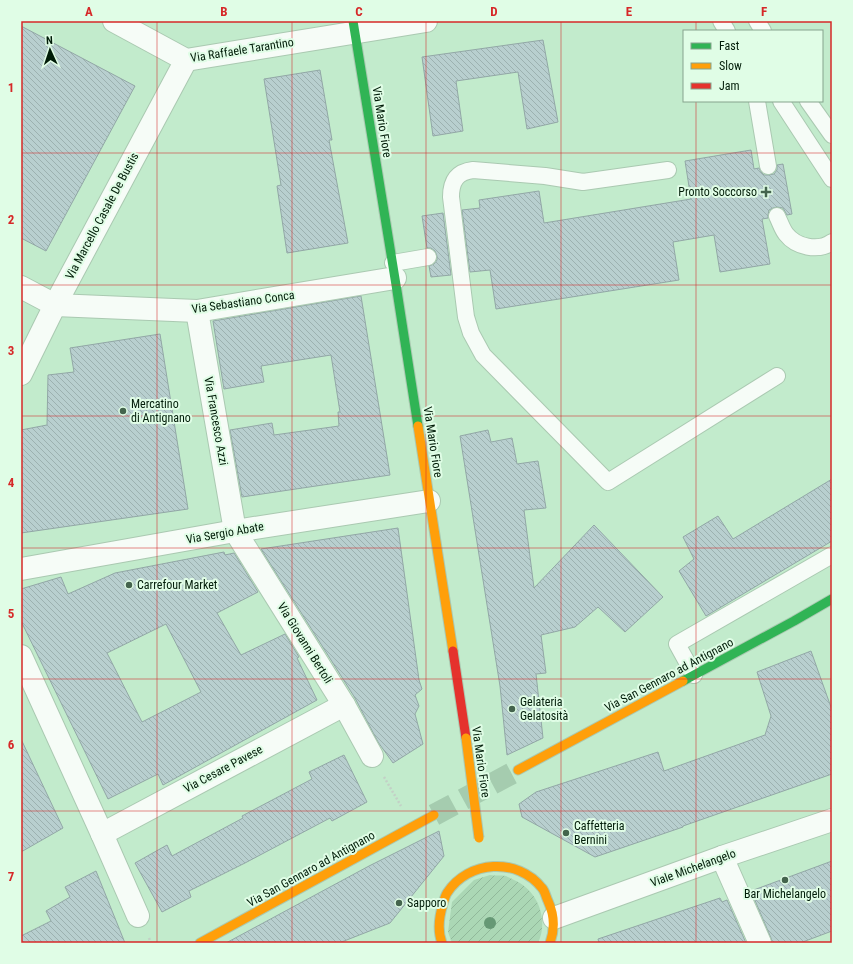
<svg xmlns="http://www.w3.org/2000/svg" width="853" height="964" font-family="'Roboto Condensed',sans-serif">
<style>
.garden{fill:url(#garden-furrows)}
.building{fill:url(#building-back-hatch);stroke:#92a7a6;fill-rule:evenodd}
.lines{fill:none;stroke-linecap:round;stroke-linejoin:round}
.secondary-tunnel{stroke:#a5ccaf;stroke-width:22;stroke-dasharray:22 11;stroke-linecap:butt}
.lane-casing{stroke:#aac9b1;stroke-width:18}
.street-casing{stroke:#aac9b1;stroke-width:24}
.fast-casing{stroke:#aac9b1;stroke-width:11}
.slow-casing{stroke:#aac9b1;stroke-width:11}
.jam-casing{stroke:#aac9b1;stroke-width:11}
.path{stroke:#c3d0c6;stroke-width:2.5;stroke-dasharray:2 2;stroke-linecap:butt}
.lane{stroke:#f6fcf7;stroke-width:16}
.street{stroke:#f6fcf7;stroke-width:22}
.fast{stroke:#30b455;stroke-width:9}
.slow{stroke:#ff9f0a;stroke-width:9}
.jam{stroke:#e5322d;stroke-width:9}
.slow-bridge-casing{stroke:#aac9b1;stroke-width:11;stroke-linecap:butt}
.slow-bridge{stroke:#ff9f0a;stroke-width:9}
.tree{fill:#669875}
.grid{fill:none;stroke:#d62828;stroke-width:1;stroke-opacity:0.55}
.poi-dot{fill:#44644d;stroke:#e0fde6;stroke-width:1.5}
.labels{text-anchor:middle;stroke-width:4;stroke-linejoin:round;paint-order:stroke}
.street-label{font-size:12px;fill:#001c08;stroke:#e0fde6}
.poi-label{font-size:12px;fill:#001c08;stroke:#e0fde6;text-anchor:start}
.neatline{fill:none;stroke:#d62828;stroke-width:1.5}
.grid-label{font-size:13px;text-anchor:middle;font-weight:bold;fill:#d62828}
</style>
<defs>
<pattern id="garden-furrows" width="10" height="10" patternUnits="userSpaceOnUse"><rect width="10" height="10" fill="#abd7b5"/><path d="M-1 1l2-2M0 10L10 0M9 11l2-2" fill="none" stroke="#91b89a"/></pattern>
<pattern id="building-back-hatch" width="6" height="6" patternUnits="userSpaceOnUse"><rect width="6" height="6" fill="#b8cfcf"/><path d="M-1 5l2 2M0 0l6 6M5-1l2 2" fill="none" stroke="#9cb1b0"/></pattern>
</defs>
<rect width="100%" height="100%" fill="#c2ebcc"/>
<!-- garden -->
<path class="garden" d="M490 875C495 876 501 875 506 876 508 877 512 879 514 880 538 890 549 920 538 943H452L448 932 452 902 474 880Z"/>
<!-- building -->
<g class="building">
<polygon points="21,26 135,86 46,251 21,238"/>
<polygon points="543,40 558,122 527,129 518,72 456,81 463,131 433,136 422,57"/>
<polygon points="320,70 332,140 329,140 348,243 287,253 277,186 281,185 264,79"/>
<polygon points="751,150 754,169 759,168 761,172 764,175 769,175 774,174 777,170 777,165 783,164 792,214 787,215 783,208 777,207 773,208 769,210 768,215 768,218 762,219 770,264 720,272 714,235 673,242 679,280 496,309 490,270 470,272 462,210 480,208 479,200 539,191 544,223 691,199 685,161"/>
<polygon points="443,213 451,275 431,277 429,266 434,264 437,260 437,256 435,251 431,248 427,248 422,216"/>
<polygon points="361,296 390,475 242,497 230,430 272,423 274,435 339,426 338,412 340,412 331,355 261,366 264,382 224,389 213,321"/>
<polygon points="160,334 188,509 21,533 21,430 47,425 48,375 74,372 70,348"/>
<polygon points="488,430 491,442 512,438 517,464 538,461 546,508 524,510 534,588 594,525 663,597 625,632 598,607 575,627 541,635 546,673 536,674 543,738 507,755 500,686 460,436"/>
<polygon points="832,479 832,541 706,616 679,571 694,559 683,537 718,516 733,539"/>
<polygon points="398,528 419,680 422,689 415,695 419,706 415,714 423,744 393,763 378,742 355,698 261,549"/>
<path d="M224 552 225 555 234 553 258 592 217 613 241 655 285 634 299 657 297 658 317 700 163 785 158 774 108 799 21 621V589L61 577 68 594 115 573ZM166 624 201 692 142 722 107 653Z"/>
<polygon points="811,651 832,710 832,774 683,826 683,827 595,857 522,817 519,804 536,792 658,752 664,771 765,735 771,716 757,672"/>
<polygon points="21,739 63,828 21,852"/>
<polygon points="344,755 367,802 332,821 330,818 245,863 189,891 191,897 162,912 135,863 167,845 172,856 243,818 242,816 312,779 309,772"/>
<polygon points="439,831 444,856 390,923 339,943 226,943 369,866"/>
<polygon points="832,861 832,931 800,943 772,943 771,938 751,891"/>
<polygon points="96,871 125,943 21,943 21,936 51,921 46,911 70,897 65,887"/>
<polygon points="720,898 722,902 727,900 746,943 599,943 598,939"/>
</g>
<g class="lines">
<!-- secondary-tunnel -->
<polyline class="secondary-tunnel" points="434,815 518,770"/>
<!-- lane casing -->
<g class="lane-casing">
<g id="lane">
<polyline points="721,21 727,31"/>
<polyline points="757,21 763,31"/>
<polyline points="757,101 768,166"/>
<polyline points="781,101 832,179"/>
<polyline points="808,101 832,135"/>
<path d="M668 170 583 182 545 176 473 170C457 172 451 181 451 197L466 317 471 333 483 355 608 482 777 376"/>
<path d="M777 216C780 222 782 229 786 234 796 247 818 252 832 242"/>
<polyline points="393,263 428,257"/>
<polyline points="694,675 677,644 832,555"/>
</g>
</g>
<!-- street casing -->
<g class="street-casing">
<g id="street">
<polyline points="114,21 186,60 426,21"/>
<polyline points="21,287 55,305 197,311 395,278"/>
<polyline points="197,311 235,531 344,705 372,756"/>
<polyline points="21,374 55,305 186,60"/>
<polyline points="21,569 235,531 429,501"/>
<polyline points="21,656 102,834 138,916"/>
<polyline points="102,834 344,705"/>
<polyline points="722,857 760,943"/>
<polyline points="554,918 722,857 832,820"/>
</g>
</g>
<!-- fast casing -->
<g class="fast-casing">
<g id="fast">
<polyline points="353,21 397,291 418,426"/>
<polyline points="683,681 794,621 832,599"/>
</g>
</g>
<!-- slow casing -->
<g class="slow-casing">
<g id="slow">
<polyline points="418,426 453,651"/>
<polyline points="518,770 683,681"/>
<polyline points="200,943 434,815"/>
<path d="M442 943C437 930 439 917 443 904 444 901 445 896 447 893 468 860 518 857 542 888 545 891 546 897 548 901 554 914 555 929 550 943"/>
</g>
</g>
<!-- jam casing -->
<g class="jam-casing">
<polyline id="jam" points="453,651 466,738"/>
</g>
<!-- path -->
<g class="path">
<polyline points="384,777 401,806"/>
<polyline points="149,938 151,943"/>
</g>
<!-- lane -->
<use href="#lane" class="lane"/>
<!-- street -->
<use href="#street" class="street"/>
<!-- fast -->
<use href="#fast" class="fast"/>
<!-- slow -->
<use href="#slow" class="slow"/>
<!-- jam -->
<use href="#jam" class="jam"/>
<!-- slow-bridge casing -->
<g class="slow-bridge-casing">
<polyline id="slow-bridge" points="466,738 479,838"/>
</g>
<!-- slow-bridge -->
<use href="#slow-bridge" class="slow-bridge"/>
</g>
<!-- trees -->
<circle class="tree" cx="490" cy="923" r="6"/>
<!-- grid -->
<path class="grid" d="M157 21V943M292 21V943M426 21V943M561 21V943M696 21V31M696 101V943M21 153H832M21 285H832M21 416H832M21 548H832M21 679H832M21 811H832"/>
<!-- markers -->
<g class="poi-dot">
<path d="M764 186h4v4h4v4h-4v4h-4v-4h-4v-4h4z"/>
<circle cx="123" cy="411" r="4"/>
<circle cx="129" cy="585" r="4"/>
<circle cx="512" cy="709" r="4"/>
<circle cx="566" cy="833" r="4"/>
<circle cx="785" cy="880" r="4"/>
<circle cx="399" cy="903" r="4"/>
</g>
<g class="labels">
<!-- street labels -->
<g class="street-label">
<text transform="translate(242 50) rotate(-9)" y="4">Via Raffaele Tarantino</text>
<text transform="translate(382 122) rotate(81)" y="4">Via Mario Fiore</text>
<text transform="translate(102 216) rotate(-62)" y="4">Via Marcello Casale De Bustis</text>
<text transform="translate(243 302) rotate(-8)" y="4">Via Sebastiano Conca</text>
<text transform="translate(216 421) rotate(80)" y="4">Via Francesco Azzi</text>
<text transform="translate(433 442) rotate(81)" y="4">Via Mario Fiore</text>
<text transform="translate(225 533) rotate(-10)" y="4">Via Sergio Abate</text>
<text transform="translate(305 643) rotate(58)" y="4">Via Giovanni Bertoli</text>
<text transform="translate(669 675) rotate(-28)" y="4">Via San Gennaro ad Antignano</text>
<text transform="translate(481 762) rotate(82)" y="4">Via Mario Fiore</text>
<text transform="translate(223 769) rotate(-28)" y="4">Via Cesare Pavese</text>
<text transform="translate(693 868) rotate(-20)" y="4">Viale Michelangelo</text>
<text transform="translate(311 869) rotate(-29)" y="4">Via San Gennaro ad Antignano</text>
</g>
<!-- poi labels -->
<g class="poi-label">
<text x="757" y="196" text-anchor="end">Pronto Soccorso</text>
<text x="131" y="408">Mercatino<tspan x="131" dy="14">di Antignano</tspan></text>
<text x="137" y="589">Carrefour Market</text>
<text x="520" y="706">Gelateria<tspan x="520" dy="14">Gelatosità</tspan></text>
<text x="574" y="830">Caffetteria<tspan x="574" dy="14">Bernini</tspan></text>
<text x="785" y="898" text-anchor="middle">Bar Michelangelo</text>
<text x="407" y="907">Sapporo</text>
</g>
</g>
<!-- border -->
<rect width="853" height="964" fill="none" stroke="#e0fde6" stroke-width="44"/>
<!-- legend -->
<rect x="683" y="30" width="140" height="72" fill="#e0fde6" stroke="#86a38d"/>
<rect x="691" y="43" width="20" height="6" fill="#30b455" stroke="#86a38d"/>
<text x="719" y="50" font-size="12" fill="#001c08">Fast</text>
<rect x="691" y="63" width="20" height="6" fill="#ff9f0a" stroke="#86a38d"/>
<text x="719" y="70" font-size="12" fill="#001c08">Slow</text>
<rect x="691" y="83" width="20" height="6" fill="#e5322d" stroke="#86a38d"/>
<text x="719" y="90" font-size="12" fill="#001c08">Jam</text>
<!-- north arrow -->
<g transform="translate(50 50) rotate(357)" stroke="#e0fde6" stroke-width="3" paint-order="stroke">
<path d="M0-3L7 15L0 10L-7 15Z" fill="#001c08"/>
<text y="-6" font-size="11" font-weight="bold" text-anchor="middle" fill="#001c08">N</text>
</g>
<rect x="22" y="22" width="809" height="920" class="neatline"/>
<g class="grid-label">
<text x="89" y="16">A</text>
<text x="224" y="16">B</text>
<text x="359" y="16">C</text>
<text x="494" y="16">D</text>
<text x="629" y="16">E</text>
<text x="764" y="16">F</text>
<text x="11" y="92">1</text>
<text x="11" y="224">2</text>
<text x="11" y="355">3</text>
<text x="11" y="487">4</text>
<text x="11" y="618">5</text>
<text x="11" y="749">6</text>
<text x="11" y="881">7</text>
</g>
</svg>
